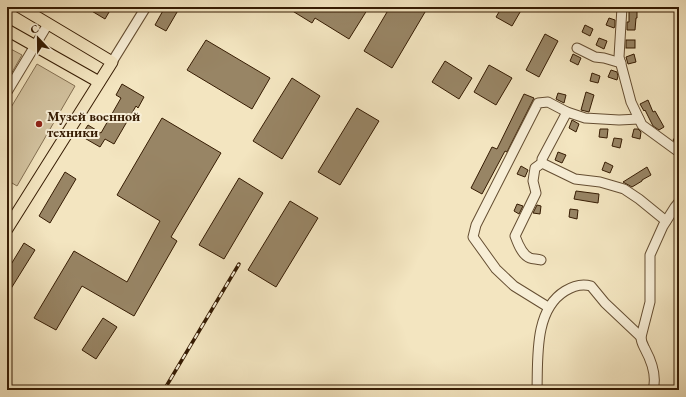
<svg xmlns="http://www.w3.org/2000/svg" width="686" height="397" font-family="'EB Garamond',serif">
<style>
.green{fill:#d3c3a0;stroke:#847052}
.building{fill:#988565;stroke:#361c03}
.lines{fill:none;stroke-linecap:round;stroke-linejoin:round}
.minor-casing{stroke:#654e32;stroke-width:11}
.major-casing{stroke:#361c03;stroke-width:13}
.minor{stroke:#f7eed6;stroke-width:9}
.major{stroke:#f3e5c0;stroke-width:11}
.rail-casing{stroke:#361c03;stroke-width:3.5}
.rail{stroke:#f7eed6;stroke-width:2;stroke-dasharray:6;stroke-linecap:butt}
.poi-dot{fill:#8f2418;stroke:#f7eed6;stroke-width:1.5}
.labels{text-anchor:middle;stroke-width:4;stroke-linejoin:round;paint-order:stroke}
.poi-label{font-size:14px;font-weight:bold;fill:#361c03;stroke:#f7eed6;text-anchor:start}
</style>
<rect width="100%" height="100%" fill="#f3e5c0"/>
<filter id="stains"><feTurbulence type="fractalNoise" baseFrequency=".005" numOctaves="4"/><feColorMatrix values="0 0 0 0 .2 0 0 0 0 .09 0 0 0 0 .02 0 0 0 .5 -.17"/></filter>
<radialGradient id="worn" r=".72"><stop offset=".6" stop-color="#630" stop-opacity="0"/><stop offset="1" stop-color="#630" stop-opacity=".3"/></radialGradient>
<!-- green -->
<g class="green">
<polygon points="7,47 22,55 7,81"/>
<polygon points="37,64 75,86 17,186 7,180 7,114"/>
</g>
<!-- building -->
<g class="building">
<polygon points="85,7 112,7 105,19"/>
<polygon points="165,7 180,7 166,31 155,25"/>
<polygon points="286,7 369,7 349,39 315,18 312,23"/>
<polygon points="390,7 428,7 392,68 364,51"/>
<polygon points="502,7 523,7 512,26 496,17"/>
<polygon points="629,10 637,10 637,18 636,18 635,30 627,30 627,22 629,22"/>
<polygon points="609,18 615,20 615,26 614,28 606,25"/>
<polygon points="585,25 593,29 590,36 582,32"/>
<polygon points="545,34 558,41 539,77 526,70"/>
<polygon points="599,38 607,41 604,49 596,45"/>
<polygon points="206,40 270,78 252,109 187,70"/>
<rect x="626" y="40" width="9" height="8"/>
<polygon points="573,54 581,58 578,65 570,61"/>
<polygon points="634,54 636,62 628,64 626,57"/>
<polygon points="445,61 472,78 459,99 432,82"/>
<polygon points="489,65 512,78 496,105 474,92"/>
<polygon points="611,70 617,72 618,76 617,80 608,77"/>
<polygon points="592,73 600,76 598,83 590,81"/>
<polygon points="292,78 320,96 282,159 253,141"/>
<polygon points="122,84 144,97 138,108 136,106 114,144 105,139 100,147 81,136 88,125 101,133 121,98 116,95"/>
<polygon points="586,92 594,95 589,112 581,110"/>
<polygon points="558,93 566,95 564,103 556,99"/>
<polygon points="524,94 534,98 507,152 505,151 482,194 471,188 492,147 497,149"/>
<polygon points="648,100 653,112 655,111 664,127 659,130 653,126 645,110 644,111 640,104"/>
<polygon points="357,108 379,121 340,185 318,172"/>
<polygon points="162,118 221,153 171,237 177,241 134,316 82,286 56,330 34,318 74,251 127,282 160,221 117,195"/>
<polygon points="572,120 579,124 576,132 569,128"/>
<polygon points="600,129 608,129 607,138 599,137"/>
<polygon points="634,129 638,129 641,132 640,139 632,137"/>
<polygon points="679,132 679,145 673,140"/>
<polygon points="614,138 622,139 620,148 612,146"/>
<polygon points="558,152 566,155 562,163 555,160"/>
<polygon points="605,162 613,166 610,173 602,170"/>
<polygon points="521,166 528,170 525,177 517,174"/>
<polygon points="647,167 651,175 642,180 642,181 632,187 623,182"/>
<polygon points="65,172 76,179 50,223 39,216"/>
<polygon points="239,178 263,193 224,259 199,245"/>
<polygon points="576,191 599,194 598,203 574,199"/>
<polygon points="290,201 318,218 276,287 248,270"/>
<polygon points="517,204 523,206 519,214 514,211"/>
<polygon points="537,205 541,206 540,214 533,213"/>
<polygon points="570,209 578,210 577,219 569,217"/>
<polygon points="24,243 35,250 7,295 7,271"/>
<polygon points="103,318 117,327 96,359 82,350"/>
</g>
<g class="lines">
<!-- minor casing -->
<g class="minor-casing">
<g id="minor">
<polyline points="622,7 619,57 631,102 642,125 679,152"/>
<polyline points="577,48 595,57 604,58 621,63"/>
<polyline points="112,62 146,7"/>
<polyline points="7,92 48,24"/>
<polyline points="542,163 542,159 567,112"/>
<path d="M541 260C537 259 533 259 530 258 522 255 518 244 515 236L536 193 533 181 535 168 542 163 575 179 600 182 624 189 639 199 666 221"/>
<polyline points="548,307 514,286 496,269 473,237 476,225 538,103 548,102 567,112 585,118 619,120 639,119"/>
<path d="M537 390C538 358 534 310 565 291 573 286 581 283 591 286L605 303 641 337"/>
<path d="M653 390C657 376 652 362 645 349 643 345 641 342 641 337L650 302V255L663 226 675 207 679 202"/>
</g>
</g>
<!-- major casing -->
<g class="major-casing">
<g id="major">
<polyline points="7,30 99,82"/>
<polyline points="7,229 112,62 20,7"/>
</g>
</g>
<!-- minor -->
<use href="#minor" class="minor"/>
<!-- major -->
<use href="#major" class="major"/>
<!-- rail casing -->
<g class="rail-casing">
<polyline id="rail" points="164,390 239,264"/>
</g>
<!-- rail -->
<use href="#rail" class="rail"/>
</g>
<!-- markers -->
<circle class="poi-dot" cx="39" cy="124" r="4"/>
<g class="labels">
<!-- poi labels -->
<g class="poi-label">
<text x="47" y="121">Музей военной<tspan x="47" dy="16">техники</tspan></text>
</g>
</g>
<!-- margin -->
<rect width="686" height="397" fill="none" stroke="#f3e5c0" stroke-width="24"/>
<rect x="8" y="8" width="670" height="381" fill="none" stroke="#361c03" stroke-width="2"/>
<rect x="12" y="12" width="662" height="373" fill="none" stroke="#361c03"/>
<!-- north arrow -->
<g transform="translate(38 38) rotate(338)" stroke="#f7eed6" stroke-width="3" paint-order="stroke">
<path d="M0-3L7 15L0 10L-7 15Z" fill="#361c03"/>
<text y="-6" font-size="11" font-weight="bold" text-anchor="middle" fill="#361c03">С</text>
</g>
<rect width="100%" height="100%" filter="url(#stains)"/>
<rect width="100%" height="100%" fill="url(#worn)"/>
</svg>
